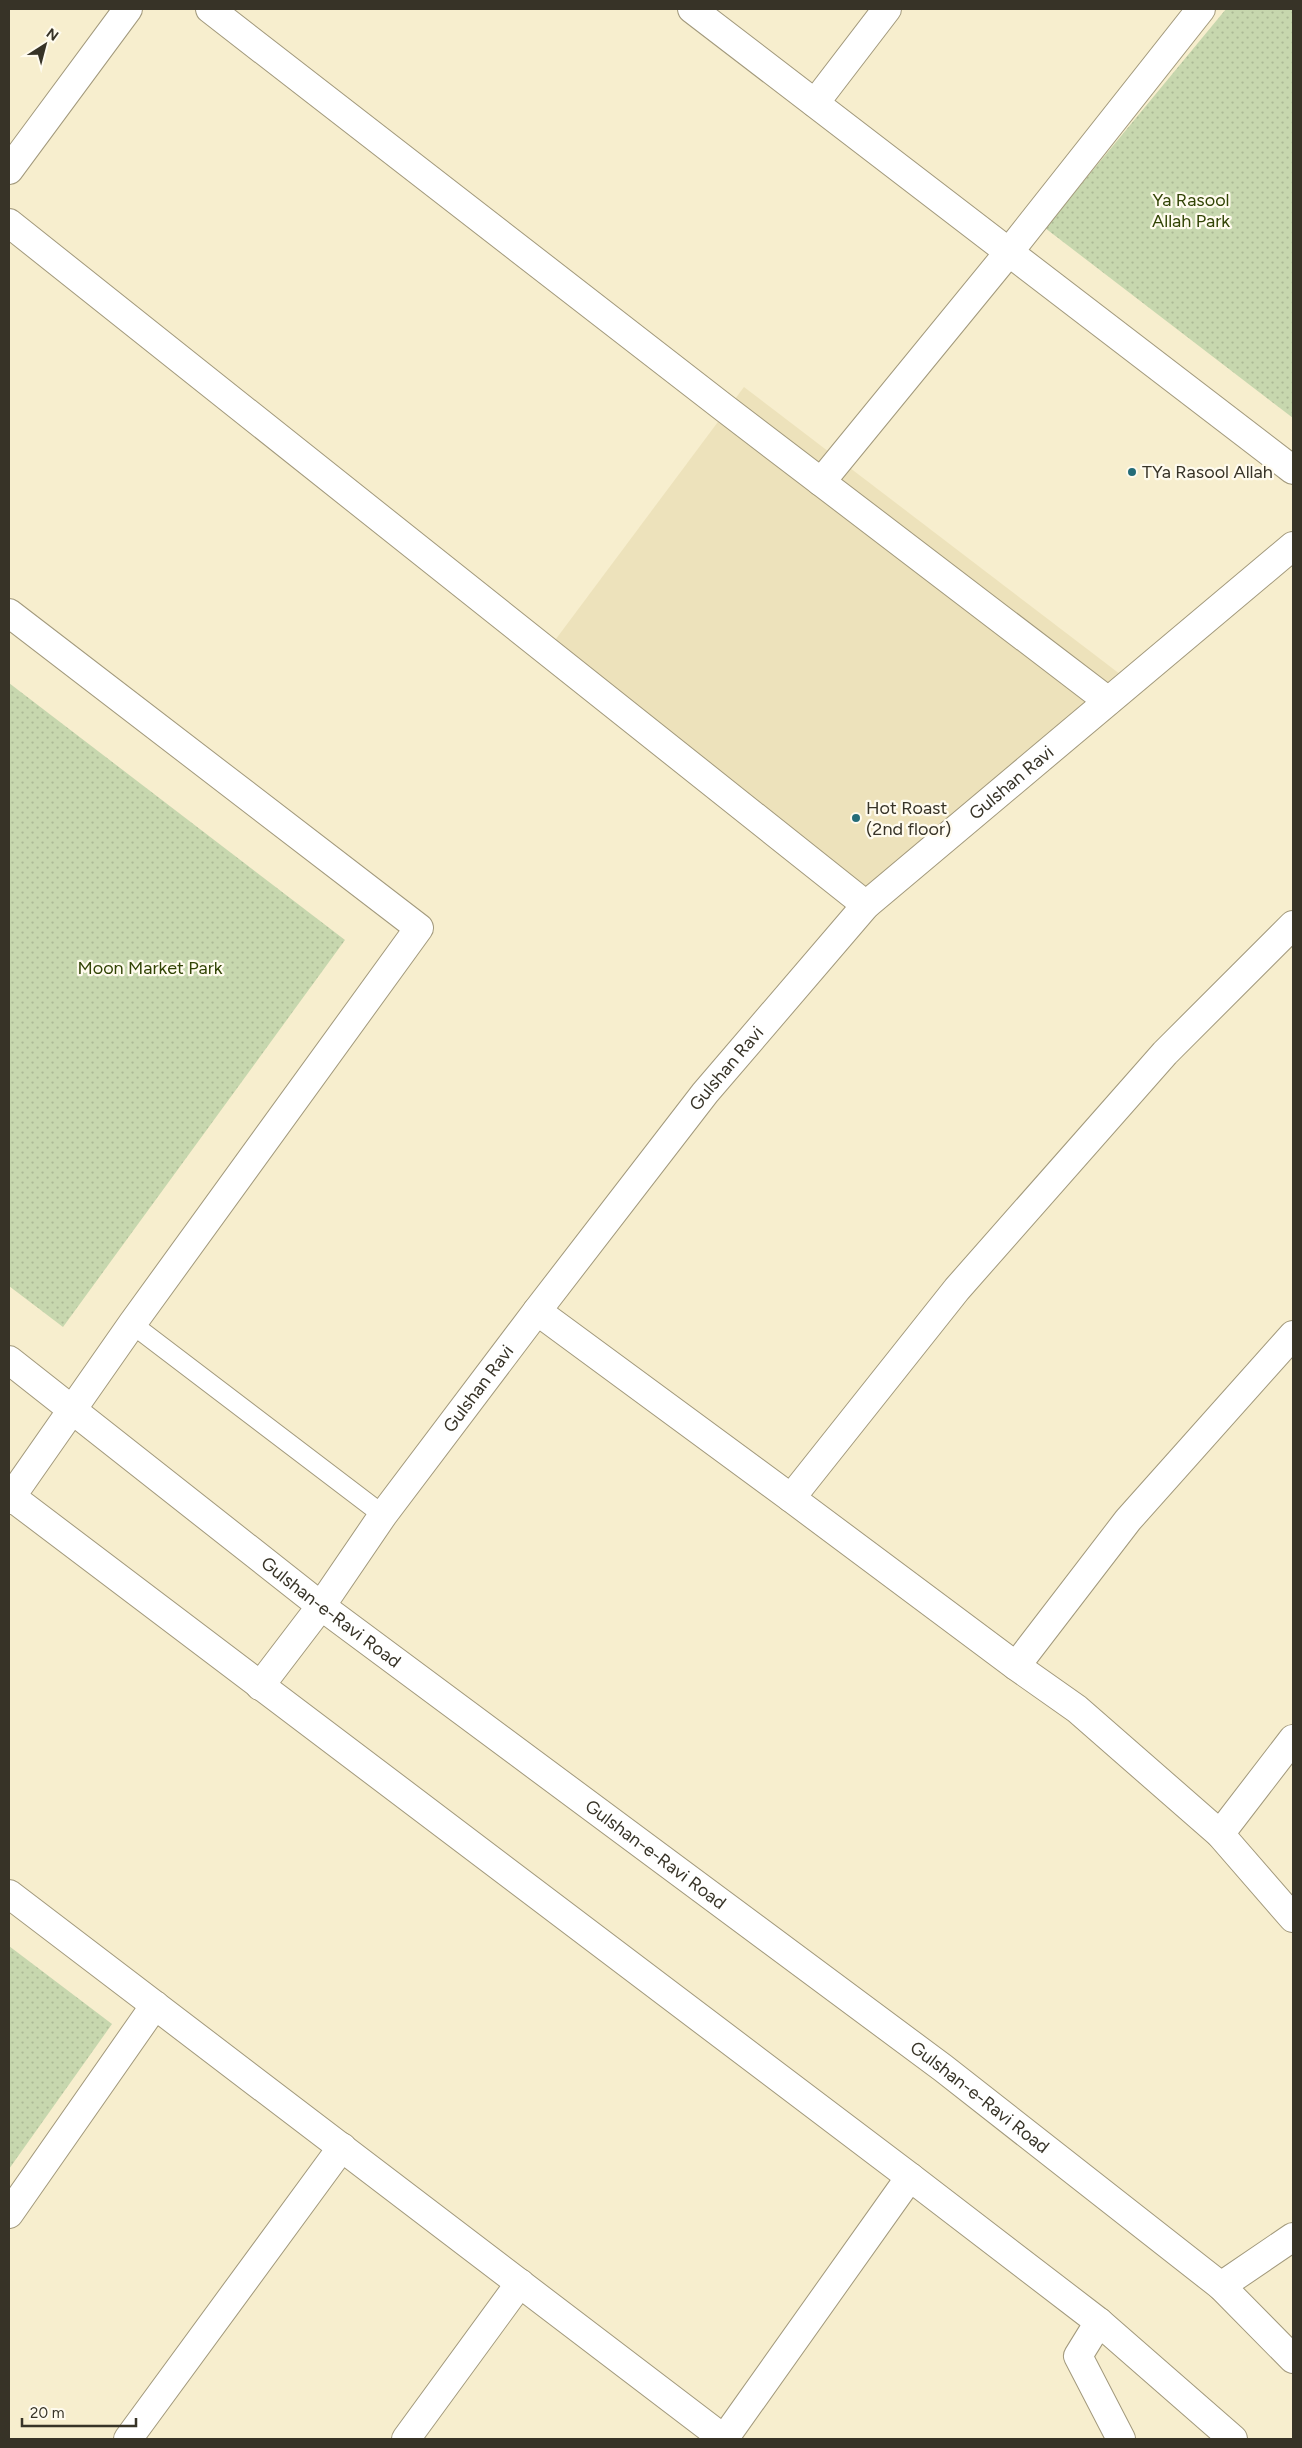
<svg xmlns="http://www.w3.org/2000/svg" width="1302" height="2448" font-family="Figtree,sans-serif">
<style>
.built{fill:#ede2bb}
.grass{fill:url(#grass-dots)}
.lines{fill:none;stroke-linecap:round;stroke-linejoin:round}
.lane-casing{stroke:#a2997c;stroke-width:21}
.street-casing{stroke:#a2997c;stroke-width:30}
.secondary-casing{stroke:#a2997c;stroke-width:30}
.lane{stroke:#fff;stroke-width:19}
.street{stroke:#fff;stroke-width:28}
.secondary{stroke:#fff;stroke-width:28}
.poi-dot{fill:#246c78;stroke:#fffbee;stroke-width:2}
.labels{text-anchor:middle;stroke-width:4.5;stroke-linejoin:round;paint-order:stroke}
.park-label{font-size:18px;fill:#324406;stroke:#fffbee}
.poi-label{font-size:18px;fill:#373327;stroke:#fffbee;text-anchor:start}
.street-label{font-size:18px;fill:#373327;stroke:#fffbee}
</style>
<defs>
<pattern id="grass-dots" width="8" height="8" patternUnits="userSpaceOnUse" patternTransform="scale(1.25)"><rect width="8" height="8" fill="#c7d7ae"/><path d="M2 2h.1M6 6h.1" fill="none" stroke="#acb996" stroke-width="1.8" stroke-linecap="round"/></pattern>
</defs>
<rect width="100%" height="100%" fill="#f7eece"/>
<!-- built -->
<polygon class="built" points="744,387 1133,684 866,905 547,651"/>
<!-- grass -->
<g class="grass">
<polygon points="1226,9 1293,9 1293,418 1045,228"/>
<polygon points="9,683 345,940 63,1327 9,1286"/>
<polygon points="9,1946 112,2024 9,2169"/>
</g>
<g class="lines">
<!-- lane casing -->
<g class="lane-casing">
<polyline id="lane" points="132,1324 383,1515"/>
</g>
<!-- street casing -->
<g class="street-casing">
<g id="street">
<polyline points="210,9 723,407 1108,701"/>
<polyline points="692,9 1293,470"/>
<polyline points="815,103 887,9"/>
<polyline points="9,170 128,9"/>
<polyline points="9,223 866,905"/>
<polyline points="821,482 1009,252 1201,9"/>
<polyline points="9,613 419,928 132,1324 9,1500"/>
<polyline points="537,1311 791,1498 1016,1666 1077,1709 1220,1834 1293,1918"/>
<polyline points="791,1498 957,1289 1165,1053 1293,925"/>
<polyline points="1016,1666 1128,1520 1293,1335"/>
<polyline points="1220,1834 1293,1739"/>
<polyline points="9,1894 724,2439"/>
<polyline points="9,2214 155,2005"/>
<polyline points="1221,2286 1293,2237"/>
<polyline points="1099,2322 1078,2356 1121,2439"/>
<polyline points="128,2439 342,2147"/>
<polyline points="406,2439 520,2283"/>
<polyline points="724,2439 910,2177"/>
</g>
</g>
<!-- secondary casing -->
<g class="secondary-casing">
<g id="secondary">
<path id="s1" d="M9 1360 321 1606 943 2068 1221 2286 1293 2359"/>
<polyline points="9,1495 910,2177 1099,2322 1233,2439"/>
<path id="s2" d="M260 1686 321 1606 383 1515 537 1311 705 1093 866 905 1293 546"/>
</g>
</g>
<!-- lane -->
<use href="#lane" class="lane"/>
<!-- street -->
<use href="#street" class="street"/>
<!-- secondary -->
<use href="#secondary" class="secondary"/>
</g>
<!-- markers -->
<g class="poi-dot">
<circle cx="1132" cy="472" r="5"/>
<circle cx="856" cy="818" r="5"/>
</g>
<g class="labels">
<!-- park labels -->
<g class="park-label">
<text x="1191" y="206">Ya Rasool<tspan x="1191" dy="21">Allah Park</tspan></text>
<text x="150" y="974">Moon Market Park</text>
</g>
<!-- poi labels -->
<g class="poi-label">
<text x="1142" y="478">TYa Rasool Allah</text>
<text x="866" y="814">Hot Roast<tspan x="866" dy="21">(2nd floor)</tspan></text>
</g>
<!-- street labels -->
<g class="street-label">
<text dy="6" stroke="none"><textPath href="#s2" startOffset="1179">Gulshan Ravi</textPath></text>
<text dy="6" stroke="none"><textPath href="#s2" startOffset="774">Gulshan Ravi</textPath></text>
<text dy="6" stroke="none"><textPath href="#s2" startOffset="369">Gulshan Ravi</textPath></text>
<text dy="6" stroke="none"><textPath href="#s1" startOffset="409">Gulshan-e-Ravi Road</textPath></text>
<text dy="6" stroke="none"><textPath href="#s1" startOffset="814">Gulshan-e-Ravi Road</textPath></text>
<text dy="6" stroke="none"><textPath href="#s1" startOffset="1219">Gulshan-e-Ravi Road</textPath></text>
</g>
</g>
<!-- border -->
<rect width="1302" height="2448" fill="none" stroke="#373327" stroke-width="20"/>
<!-- north arrow -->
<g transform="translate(45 45) rotate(36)" stroke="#fffbee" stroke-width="4" paint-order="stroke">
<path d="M0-4L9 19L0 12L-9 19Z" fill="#373327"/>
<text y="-8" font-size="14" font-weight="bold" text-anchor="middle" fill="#373327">N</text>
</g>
<!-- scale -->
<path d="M22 2418v8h114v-8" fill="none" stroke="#373327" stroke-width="2.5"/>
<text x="30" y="2418" font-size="15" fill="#373327" stroke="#fffbee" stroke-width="4" paint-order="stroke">20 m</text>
</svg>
